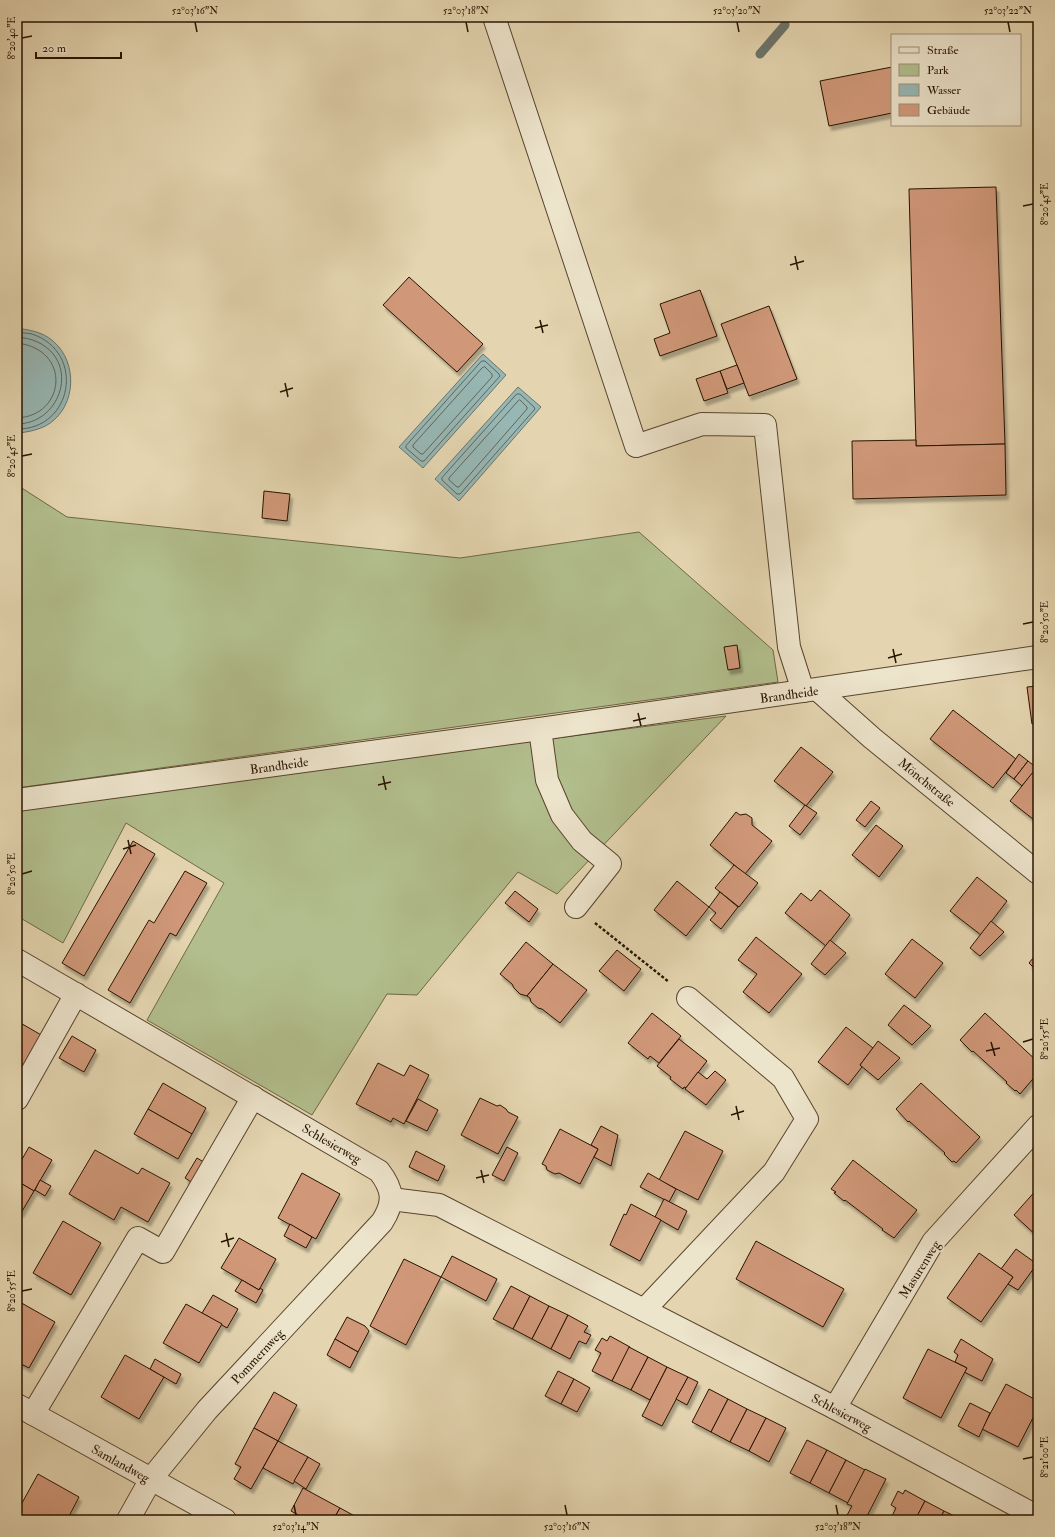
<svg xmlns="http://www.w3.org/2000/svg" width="1055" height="1537" font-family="'IM FELL Double Pica',serif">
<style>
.green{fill:#b2be8d;stroke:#6d6846}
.water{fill:#97b7b4;stroke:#6b756c}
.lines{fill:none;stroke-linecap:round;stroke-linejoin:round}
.shore{stroke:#60655a;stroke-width:1}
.stream{stroke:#6b756c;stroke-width:9}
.building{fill:#d09879;stroke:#281300;filter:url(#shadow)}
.minor-casing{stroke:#57442c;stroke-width:24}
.path{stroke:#281300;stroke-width:2.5;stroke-dasharray:3 2;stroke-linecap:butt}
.minor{stroke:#ede4cc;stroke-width:22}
.ticks{fill:none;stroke:#281300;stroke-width:1.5}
.labels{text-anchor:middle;stroke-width:4;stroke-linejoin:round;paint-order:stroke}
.street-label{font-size:13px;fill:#281300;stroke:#ede4cc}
.neatline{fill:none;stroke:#281300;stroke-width:1.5}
.ticks-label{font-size:10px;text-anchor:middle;fill:#281300}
</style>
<defs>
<filter id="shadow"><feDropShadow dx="2.5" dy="4.5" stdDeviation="1" flood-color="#0004"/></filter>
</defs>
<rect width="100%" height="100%" fill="#e4d5b0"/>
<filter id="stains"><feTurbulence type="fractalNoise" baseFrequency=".005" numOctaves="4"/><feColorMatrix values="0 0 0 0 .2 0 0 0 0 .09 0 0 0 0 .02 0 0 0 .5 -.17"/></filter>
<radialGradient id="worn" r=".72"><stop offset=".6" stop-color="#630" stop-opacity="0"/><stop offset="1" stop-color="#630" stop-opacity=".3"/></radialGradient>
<!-- green -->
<g class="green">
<polygon points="17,485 67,517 460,558 639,532 773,650 778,682 17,788"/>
<polygon points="726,716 557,894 518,872 417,995 387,994 312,1115 147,1020 224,883 126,823 63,943 17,916 17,808"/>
</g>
<!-- water -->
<g class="water">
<path d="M17 328C28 330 39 331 49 338 76 356 78 399 54 420 44 429 32 431 20 433H17Z"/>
<polygon points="483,354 506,375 423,468 399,447"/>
<polygon points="518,387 541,407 459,501 435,479"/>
</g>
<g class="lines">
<!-- shore -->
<g class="shore">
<path d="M17 332C22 333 28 333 32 334 86 352 73 430 17 429"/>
<path d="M17 337C27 338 35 340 43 345 79 368 59 424 17 424"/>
<path d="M17 343C72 349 66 416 17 418"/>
<polygon points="482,361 485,361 499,374 500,376 424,461 421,461 406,448 406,446"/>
<polygon points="485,367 492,374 492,377 423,454 421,454 413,447 413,445 482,368"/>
<polygon points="517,394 520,394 534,407 535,409 460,494 457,494 442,480 442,478"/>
<polygon points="520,400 527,407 527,409 459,487 457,487 449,480 449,478 518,401"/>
</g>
<!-- stream -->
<polyline class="stream" points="760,54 785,25 784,17"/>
</g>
<!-- building -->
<g class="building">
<polygon points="892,67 892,113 829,126 820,81"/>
<polygon points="996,187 1005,444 916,446 909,189"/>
<polygon points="409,277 483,344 457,372 383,305"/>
<polygon points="700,290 717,336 660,356 654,339 670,333 660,304"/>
<polygon points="769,306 797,379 749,396 721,324"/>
<polygon points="737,365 744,383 727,389 720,371"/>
<polygon points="720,371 728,393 704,401 696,379"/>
<polygon points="916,440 916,446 1005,444 1006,495 853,499 852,441"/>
<polygon points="264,491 290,494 287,521 262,518"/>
<polygon points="737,645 740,668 728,670 724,647"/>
<polygon points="1038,686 1038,723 1032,724 1027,687"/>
<polygon points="953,710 1016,759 993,788 930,739"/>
<polygon points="801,747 833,772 806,806 774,781"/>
<polygon points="1019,754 1028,761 1014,779 1006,773"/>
<polygon points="1028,761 1037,768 1022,786 1014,779"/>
<polygon points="1033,772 1038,777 1038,823 1010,801"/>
<polygon points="871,801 880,808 865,827 856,820"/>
<polygon points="805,805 817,813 800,835 789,826"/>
<polygon points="736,812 740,815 746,814 752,818 752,825 772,841 745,874 710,845"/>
<polygon points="876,825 903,846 879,877 852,855"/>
<polygon points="133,841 155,854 84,976 62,963"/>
<polygon points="734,865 758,883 739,907 715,888"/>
<polygon points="185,871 207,883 176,936 170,933 130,1003 108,990 149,920 154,923"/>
<polygon points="977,877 1007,901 981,935 950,911"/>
<polygon points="677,881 709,907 686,936 654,910"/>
<polygon points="820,890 850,915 826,946 785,913 801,893 811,901"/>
<polygon points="515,891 538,909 529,922 505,903"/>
<polygon points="720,892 738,907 721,929 710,920 716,913 709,907"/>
<polygon points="991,921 1004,932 980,956 970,948"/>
<polygon points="756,937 802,974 769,1013 743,992 757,974 738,960"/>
<polygon points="912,939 943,963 915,998 885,974"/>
<polygon points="830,940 846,953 825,975 811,964"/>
<polygon points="526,942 553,964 527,996 520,994 514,988 512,984 500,974"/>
<polygon points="617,950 641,969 624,991 599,971"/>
<polygon points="1038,952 1038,972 1029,963"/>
<polygon points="553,964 587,990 560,1023 542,1009 538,1008 531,1002 530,998 527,996"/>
<polygon points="904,1005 931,1026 912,1045 888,1025"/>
<polygon points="652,1013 681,1036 659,1063 650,1056 648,1059 628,1043"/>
<polygon points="985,1013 1038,1062 1038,1073 1020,1094 1016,1090 1015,1091 1006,1083 1007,1082 973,1051 972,1052 960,1040"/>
<polygon points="17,1021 43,1036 17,1079"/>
<polygon points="846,1027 873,1048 860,1065 862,1067 848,1085 818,1062"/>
<polygon points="72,1036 96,1050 84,1072 59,1058"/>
<polygon points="679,1039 707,1061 686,1088 684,1087 683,1089 670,1079 671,1077 657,1066"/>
<polygon points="878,1041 900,1058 878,1080 860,1065"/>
<polygon points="378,1063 404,1076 410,1065 429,1075 404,1124 393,1118 391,1122 356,1104"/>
<polygon points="715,1071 726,1080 706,1105 685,1089 698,1072 707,1079"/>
<polygon points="163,1083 206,1108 192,1134 148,1109"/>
<polygon points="921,1083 980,1137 956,1163 954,1161 952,1162 944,1154 945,1153 909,1121 908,1122 896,1109"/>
<polygon points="480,1098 497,1106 500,1105 506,1109 508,1112 518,1117 498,1154 461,1135"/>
<polygon points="418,1099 438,1110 427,1131 406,1121"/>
<polygon points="148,1109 192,1134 178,1159 134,1134"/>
<polygon points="601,1126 618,1135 611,1166 594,1157 598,1149 591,1145"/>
<polygon points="560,1129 598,1149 580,1184 559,1173 555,1174 547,1170 546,1166 542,1164"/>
<polygon points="685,1131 723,1151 698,1200 659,1180"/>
<polygon points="29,1147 52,1160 34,1191 17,1181 17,1168"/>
<polygon points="507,1147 518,1153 504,1181 492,1175"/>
<polygon points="95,1150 138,1174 142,1168 170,1183 148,1222 121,1207 114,1220 69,1194"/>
<polygon points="416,1151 445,1166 438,1181 409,1167"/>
<polygon points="197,1158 207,1164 196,1185 185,1178"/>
<polygon points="853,1160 917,1210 894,1238 882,1230 883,1229 845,1200 844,1201 834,1193 836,1192 831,1189"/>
<polygon points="302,1173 340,1194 316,1239 278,1218"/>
<polygon points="648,1173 676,1189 669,1202 640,1187"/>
<polygon points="40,1180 51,1186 45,1196 35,1190"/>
<polygon points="17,1181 34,1191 21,1213 17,1210"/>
<polygon points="1038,1188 1038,1237 1014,1215"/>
<polygon points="664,1199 687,1211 678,1230 655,1217"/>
<polygon points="631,1204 661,1220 640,1261 610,1245 624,1214 626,1215"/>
<polygon points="63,1221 101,1243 71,1295 33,1273"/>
<polygon points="290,1224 312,1237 306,1248 284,1236"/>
<polygon points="239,1238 276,1259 259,1290 221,1268"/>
<polygon points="756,1241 844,1289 823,1327 736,1279"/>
<polygon points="1016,1249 1037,1264 1018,1290 1008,1284 1013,1277 1001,1269"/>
<polygon points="979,1253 1013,1277 981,1322 947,1298"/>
<polygon points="452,1256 497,1279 486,1301 441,1277"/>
<polygon points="404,1259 441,1277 406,1345 370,1326"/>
<polygon points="242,1280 259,1290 260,1288 263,1290 256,1303 235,1291"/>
<polygon points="511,1286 530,1296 513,1329 493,1319"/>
<polygon points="213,1295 238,1309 227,1328 202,1313"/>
<polygon points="530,1296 549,1306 532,1339 513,1329"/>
<polygon points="18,1301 55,1322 29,1368 17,1362 17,1304"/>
<polygon points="186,1304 222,1324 199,1363 163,1343"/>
<polygon points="549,1306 568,1315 551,1349 532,1339"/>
<polygon points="568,1315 588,1326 584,1332 591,1335 586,1344 579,1341 570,1359 551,1349"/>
<polygon points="347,1317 365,1326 369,1331 358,1352 335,1339"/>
<polygon points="610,1336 630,1347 612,1381 592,1371 601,1353 595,1350 602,1338 607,1341"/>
<polygon points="335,1339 358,1352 350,1368 327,1355"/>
<polygon points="961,1339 993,1359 982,1381 964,1372 967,1368 955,1362 958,1355 954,1352"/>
<polygon points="629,1347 648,1357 631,1390 612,1381"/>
<polygon points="928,1349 967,1368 941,1418 903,1398"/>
<polygon points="125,1355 164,1377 139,1419 101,1397"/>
<polygon points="648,1357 667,1367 650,1400 631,1390"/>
<polygon points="155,1359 181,1374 176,1384 150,1369"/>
<polygon points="667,1367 688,1377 662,1426 642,1416"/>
<polygon points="558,1371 574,1379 561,1404 545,1396"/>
<polygon points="688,1377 698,1382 687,1405 676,1399"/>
<polygon points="574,1379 590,1388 577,1412 561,1404"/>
<polygon points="1006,1384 1038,1401 1038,1408 1018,1447 982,1429"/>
<polygon points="709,1389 728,1399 711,1432 692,1422"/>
<polygon points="274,1392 297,1405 278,1441 254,1428"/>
<polygon points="728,1399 747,1409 730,1442 711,1432"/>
<polygon points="970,1403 990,1413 979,1437 958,1426"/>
<polygon points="747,1409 766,1418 749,1451 730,1442"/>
<polygon points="766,1418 786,1428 769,1462 749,1451"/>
<polygon points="254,1428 278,1441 251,1489 234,1479 241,1467 235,1464"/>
<polygon points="807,1440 827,1450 810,1483 790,1473"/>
<polygon points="278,1441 308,1457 293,1484 263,1468"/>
<polygon points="827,1450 846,1460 829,1493 810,1483"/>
<polygon points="308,1457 320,1464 306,1489 294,1481"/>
<polygon points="846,1460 865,1470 848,1503 829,1493"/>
<polygon points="865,1469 886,1479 865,1520 851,1520 846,1517 852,1506 847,1504"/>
<polygon points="38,1474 79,1497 67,1520 25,1520 17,1516 17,1512"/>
<polygon points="303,1488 340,1508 333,1520 307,1520 291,1511"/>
<polygon points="905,1490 925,1501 915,1520 890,1520 896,1508 891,1505 898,1491 903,1494"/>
<polygon points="925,1501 944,1511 939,1520 915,1520"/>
<polygon points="340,1508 362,1520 333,1520"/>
<polygon points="944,1511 963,1520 939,1520"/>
</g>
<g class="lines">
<!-- minor casing -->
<g class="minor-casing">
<g id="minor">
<polyline points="494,17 636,446 702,424 765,425 789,647 803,691"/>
<polyline points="818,690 872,738 1038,873"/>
<polyline points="540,729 547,780 562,815 582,841 610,864 576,907"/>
<polyline points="17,800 540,729 1038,657"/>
<path d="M17 960 379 1171C393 1189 395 1202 382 1222L207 1410 151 1479 128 1520"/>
<polyline points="17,1099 76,994"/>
<polyline points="391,1199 439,1205 835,1408 1038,1517"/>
<polyline points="644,1310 774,1172 807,1119 783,1078 688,998"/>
<polyline points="17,1405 225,1520"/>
<polyline points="835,1408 933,1242 1038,1126"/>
<polyline points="33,1414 138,1238 163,1252 253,1097"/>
</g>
</g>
<!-- path -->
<polyline class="path" points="595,923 669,982"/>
<!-- minor -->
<use href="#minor" class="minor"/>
</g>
<!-- ticks -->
<path class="ticks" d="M195 22 197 32M466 22 468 32M737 22 739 32M1008 22 1010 32M22 38 32 36M1023 206 1033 204M795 256 798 270M790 265 804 261M540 320 543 333M535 328 548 325M285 383 288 397M280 392 293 388M22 456 32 454M1023 624 1033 622M893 649 896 663M888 658 902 654M638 713 641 726M633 721 646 718M383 776 386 790M378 785 391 782M128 840 131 854M123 849 136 845M22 874 32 871M991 1042 995 1056M1023 1042 1033 1039M986 1051 1000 1048M736 1106 739 1120M731 1115 744 1111M481 1170 484 1183M476 1178 489 1175M226 1233 229 1247M221 1242 234 1238M22 1291 32 1289M1023 1459 1033 1457M294 1505 296 1515M565 1505 567 1515M836 1505 838 1515"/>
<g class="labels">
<!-- street labels -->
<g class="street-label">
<text transform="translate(789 694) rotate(-8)" y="5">Brandheide</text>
<text transform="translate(279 765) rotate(-8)" y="5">Brandheide</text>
<text transform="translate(927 782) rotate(39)" y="5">Mönchstraße</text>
<text transform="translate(332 1143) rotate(30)" y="5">Schlesierweg</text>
<text transform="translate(919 1269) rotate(-58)" y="5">Masurenweg</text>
<text transform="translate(257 1356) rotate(-47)" y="5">Pommernweg</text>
<text transform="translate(842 1412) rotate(28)" y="5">Schlesierweg</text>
<text transform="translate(121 1463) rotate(29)" y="5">Samlandweg</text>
</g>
</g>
<!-- margin -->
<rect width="1055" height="1537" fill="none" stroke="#e4d5b0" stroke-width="44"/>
<!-- legend -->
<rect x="891" y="34" width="130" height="92" fill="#ede4cc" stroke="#9e907a"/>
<rect x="899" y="47" width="20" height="6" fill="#ede4cc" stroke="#9e907a"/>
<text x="927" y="54" font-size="12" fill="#281300">Straße</text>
<rect x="899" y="64" width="20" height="12" fill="#b2be8d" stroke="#9e907a"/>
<text x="927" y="74" font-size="12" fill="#281300">Park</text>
<rect x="899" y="84" width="20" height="12" fill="#97b7b4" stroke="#9e907a"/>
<text x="927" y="94" font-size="12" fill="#281300">Wasser</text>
<rect x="899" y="104" width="20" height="12" fill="#d09879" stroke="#9e907a"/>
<text x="927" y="114" font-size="12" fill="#281300">Gebäude</text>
<!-- scale -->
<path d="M36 52v6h85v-6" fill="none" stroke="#281300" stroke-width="2"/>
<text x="42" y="52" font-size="12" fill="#281300" stroke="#ede4cc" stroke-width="3" paint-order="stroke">20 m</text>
<rect x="22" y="22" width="1011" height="1493" class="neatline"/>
<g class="ticks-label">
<text x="195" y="14">52°03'16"N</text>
<text x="466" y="14">52°03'18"N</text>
<text x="737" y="14">52°03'20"N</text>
<text x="1008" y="14">52°03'22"N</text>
<text transform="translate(11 38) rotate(-90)" y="4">8°20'40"E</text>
<text transform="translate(1044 204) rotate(-90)" y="4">8°20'45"E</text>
<text transform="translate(11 456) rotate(-90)" y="4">8°20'45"E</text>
<text transform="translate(1044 622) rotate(-90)" y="4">8°20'50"E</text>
<text transform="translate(11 874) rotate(-90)" y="4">8°20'50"E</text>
<text transform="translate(1044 1039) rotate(-90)" y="4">8°20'55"E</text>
<text transform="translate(11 1291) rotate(-90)" y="4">8°20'55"E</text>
<text transform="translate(1044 1457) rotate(-90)" y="4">8°21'00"E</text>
<text x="296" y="1530">52°03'14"N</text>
<text x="567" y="1530">52°03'16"N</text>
<text x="838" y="1530">52°03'18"N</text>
</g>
<rect width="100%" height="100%" filter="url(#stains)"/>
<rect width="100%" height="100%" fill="url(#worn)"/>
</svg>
